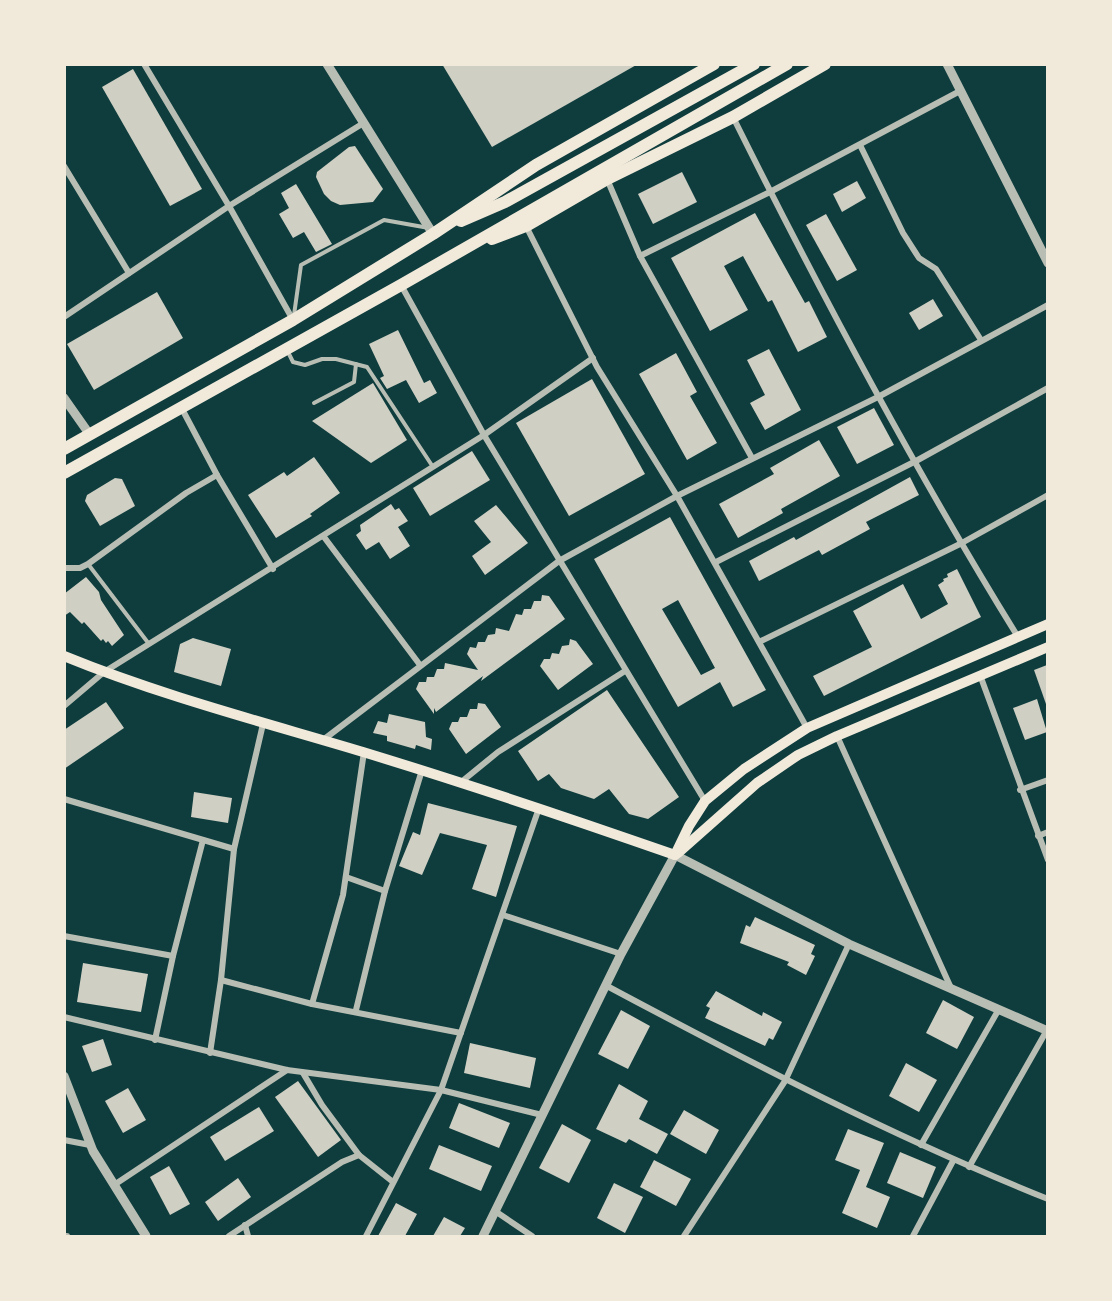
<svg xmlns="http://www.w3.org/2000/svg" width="1112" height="1301" font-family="Rubik,sans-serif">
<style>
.building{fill:#cfcfc3;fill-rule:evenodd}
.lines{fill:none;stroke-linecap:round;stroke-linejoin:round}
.service{stroke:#b8beb3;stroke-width:4}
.minor{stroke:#b8beb3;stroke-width:6}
.tertiary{stroke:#b8beb3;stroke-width:9}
.secondary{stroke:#f1e9da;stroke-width:10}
.trunk{stroke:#f1e9da;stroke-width:12}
</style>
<rect width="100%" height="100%" fill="#0f3d3e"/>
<!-- building -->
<g class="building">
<polygon points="442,64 638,64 492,147"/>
<polygon points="133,69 202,189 170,206 102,87"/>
<polygon points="355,146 383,189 373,202 340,205 331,201 324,194 316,177 317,172 349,147"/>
<polygon points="682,172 697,202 653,224 638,194"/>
<polygon points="857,181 866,198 842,212 833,194"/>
<polygon points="296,184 332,244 316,252 304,232 293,238 279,214 289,208 281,193"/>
<polygon points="755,213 805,303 809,301 827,337 798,352 772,300 768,302 743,256 724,266 748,310 710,331 671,258"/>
<polygon points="826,214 857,270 837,281 806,225"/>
<polygon points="157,292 183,338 94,390 67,344"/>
<polygon points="933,299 943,316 919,330 909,313"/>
<polygon points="398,330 424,383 430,380 437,393 419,403 406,380 387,389 380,378 384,376 369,344"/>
<polygon points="769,349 801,410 765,430 750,403 765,395 747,360"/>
<polygon points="676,353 697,392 690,396 717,443 687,460 639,374"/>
<polygon points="592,379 645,474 569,516 516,423"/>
<polygon points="373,383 407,440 371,463 312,421"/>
<polygon points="874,408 894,445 857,464 837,427"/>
<polygon points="819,440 840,476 781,509 783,513 738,538 719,504 774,474 770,468"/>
<polygon points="472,451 490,480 430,516 413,488"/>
<polygon points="314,457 340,493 310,514 312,516 276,538 248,495 284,472 287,476"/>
<polygon points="910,477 919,495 866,522 870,529 822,555 819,550 759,581 749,561 794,537 796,540"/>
<polygon points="115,478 122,479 135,506 100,526 85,501 87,495"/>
<polygon points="391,504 395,510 399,508 408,521 398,527 410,546 390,559 379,542 366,550 356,535 361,531 360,525"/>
<polygon points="496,505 528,543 485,575 472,556 491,542 474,521"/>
<path d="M670 517 766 690 733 707 720 682 678 707 594 559ZM678 600 715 668 701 675 662 609Z"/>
<polygon points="957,569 981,617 824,696 813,676 872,647 853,611 903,584 921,619 948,604 938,585 944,581 943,579 948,577 947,574"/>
<polygon points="86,577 99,592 101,600 124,635 112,646 108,641 106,643 103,639 101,641 84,622 82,624 70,612 64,616 64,594"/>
<polygon points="542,595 549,596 565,619 481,681 483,676 436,712 434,708 434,714 416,689 419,682 426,682 427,677 434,677 437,669 444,669 445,663 478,670 467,654 470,647 476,648 478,642 485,642 488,635 495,634 496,628 509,631 516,614 522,615 524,609 531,609 534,601 541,601"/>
<polygon points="193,638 231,649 221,686 174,672 180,644"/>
<polygon points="570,639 576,641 593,664 558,690 540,666 544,659 550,659 552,653 559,654 562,646 569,645"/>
<polygon points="1047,665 1047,703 1046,704 1034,670"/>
<polygon points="607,690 679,797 648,819 629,814 609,789 594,799 561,788 549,774 538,781 518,751"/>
<polygon points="1037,699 1047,732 1025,740 1013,708"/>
<polygon points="106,702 124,728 64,769 64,730"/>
<polygon points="478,703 485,704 501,727 466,754 449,729 452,722 458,722 460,717 467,717 470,709 477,709"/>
<polygon points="389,714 425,722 426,737 432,739 431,750 416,745 415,749 387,741 387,736 373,733 378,721 387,723"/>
<polygon points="194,792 232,798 228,823 191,817"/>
<polygon points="428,803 517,826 496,897 472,889 487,845 440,833 422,875 399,866 413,832 420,835"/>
<polygon points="755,917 815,945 811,954 815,956 806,975 787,965 789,962 740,943 746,925 750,927"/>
<polygon points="83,963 148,974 141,1012 77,1002"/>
<polygon points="716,991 762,1016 763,1012 782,1022 773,1040 769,1038 765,1046 705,1018 710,1008 706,1006"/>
<polygon points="943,1000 974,1017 957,1049 926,1033"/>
<polygon points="621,1010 650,1026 628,1069 598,1054"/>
<polygon points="103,1039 112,1065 92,1072 82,1046"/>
<polygon points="470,1043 536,1058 530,1088 464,1073"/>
<polygon points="906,1063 937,1080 919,1112 889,1096"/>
<polygon points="298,1081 341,1140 318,1157 275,1097"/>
<polygon points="619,1084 648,1101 639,1119 668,1134 657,1154 629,1139 626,1143 596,1129"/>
<polygon points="128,1088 146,1120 123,1133 105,1101"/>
<polygon points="459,1103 510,1123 499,1148 449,1128"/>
<polygon points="259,1107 274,1131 225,1161 210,1137"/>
<polygon points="684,1110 719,1130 706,1154 670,1134"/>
<polygon points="562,1124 591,1140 569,1183 539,1168"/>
<polygon points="848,1129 884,1143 866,1187 890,1197 877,1228 842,1213 860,1170 835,1160"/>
<polygon points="439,1145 492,1166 481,1191 429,1169"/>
<polygon points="900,1152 936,1167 923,1198 887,1183"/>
<polygon points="654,1160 691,1179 676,1206 640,1187"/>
<polygon points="169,1166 190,1204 170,1215 150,1177"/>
<polygon points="238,1178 251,1197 218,1221 205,1202"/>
<polygon points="614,1183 643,1197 625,1233 597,1218"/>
<polygon points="396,1203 417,1214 405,1236 378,1236"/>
<polygon points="444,1217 465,1228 460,1236 433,1236"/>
</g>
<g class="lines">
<!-- service -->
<g class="service">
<polyline points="294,315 301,265 384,220 429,228"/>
<polyline points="288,352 293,362 305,365 322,359 336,359 367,367 433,467"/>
<polyline points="314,403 354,382 356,364"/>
<polyline points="88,564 149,644"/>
</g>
<!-- minor -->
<g class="minor">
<polyline points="144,64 229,206 293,320"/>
<path d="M733 117C821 294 914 469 1018 637"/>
<polyline points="860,145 903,233 919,258 936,269 981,340"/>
<polyline points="64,166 129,273"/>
<polyline points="607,179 640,256 752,458"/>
<polyline points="526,226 597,367 677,496 807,728"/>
<polyline points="640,256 770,192 960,91"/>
<polyline points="401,285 484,435 705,801"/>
<polyline points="64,317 229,206 362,124"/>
<polyline points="181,407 217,475 273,569"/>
<polyline points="324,537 420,665"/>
<polyline points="716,562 916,461 1048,388"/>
<polyline points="64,568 80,568 88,564 186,493 217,475"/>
<polyline points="761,641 960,544 1048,495"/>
<polyline points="980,675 1048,860"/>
<polyline points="64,706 104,672 484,435 593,358"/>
<polyline points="837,736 951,988"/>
<polyline points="323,740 559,561 677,496 878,397 1048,305"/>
<polyline points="460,783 498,752 625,671"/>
<polyline points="1020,790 1048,780"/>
<polyline points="64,799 234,849"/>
<polyline points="1038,836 1048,832"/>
<polyline points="346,877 385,891"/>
<polyline points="503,915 621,954"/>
<polyline points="64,936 173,956"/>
<polyline points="221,980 312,1004 461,1033"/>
<path d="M607 986C751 1063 896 1138 1048 1199"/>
<polyline points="312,1004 343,895 364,752"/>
<polyline points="356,1010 385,891 422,770"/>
<polyline points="64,1017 287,1070 441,1090 542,1115"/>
<polyline points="155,1040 173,956 203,840"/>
<polyline points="210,1053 221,980 234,849 263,724"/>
<polyline points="303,1073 322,1105 359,1155"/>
<polyline points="64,1140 90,1145"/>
<polyline points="921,1145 999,1009"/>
<polyline points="969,1167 1047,1030"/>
<polyline points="114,1185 287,1070"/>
<polyline points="495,1211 532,1236"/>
<polyline points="245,1225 248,1236"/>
<polyline points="64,1236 67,1236"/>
<polyline points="229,1236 342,1162 359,1155 393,1182"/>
<polyline points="366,1236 441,1090 539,808"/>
<polyline points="684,1236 785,1081 849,944"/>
<polyline points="913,1236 953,1161"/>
</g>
<!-- tertiary -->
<g class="tertiary">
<polyline points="327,64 433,234"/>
<polyline points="947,64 1048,263"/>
<polyline points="64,398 90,435"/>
<polyline points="64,1076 93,1151 146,1236"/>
<polyline points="483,1236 621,954 675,855 849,944 1048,1031"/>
</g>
<!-- secondary -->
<g class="secondary">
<path d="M64 656C162 696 263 722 363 752 468 784 572 819 675 855"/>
<polyline points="678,853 757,783 798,755 837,736 1048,647"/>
<polyline points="675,855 689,826 705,801 744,769 807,728 1048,624"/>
</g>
<!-- trunk -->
<g class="trunk">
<polyline points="461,221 505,202 754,64"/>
<polyline points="492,239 526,226 607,179 733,117 825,64"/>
<polyline points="64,449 293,320 433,234 536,165 714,64"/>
<polyline points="64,473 401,285 787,64"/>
</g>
</g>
<!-- border -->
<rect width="1112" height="1301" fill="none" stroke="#f1e9da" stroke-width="132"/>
</svg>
